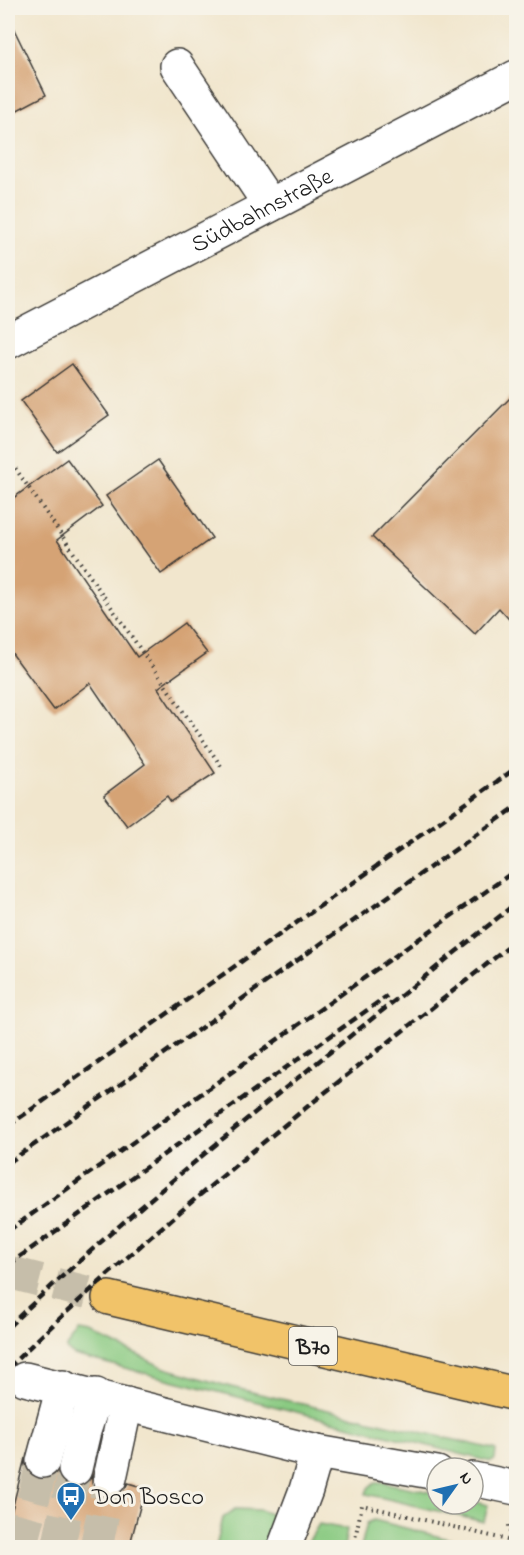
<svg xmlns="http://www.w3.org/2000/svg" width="524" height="1555" font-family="'Indie Flower',sans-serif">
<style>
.green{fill:#8aca82;stroke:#53734f;stroke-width:1.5}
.building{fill:#d5a375}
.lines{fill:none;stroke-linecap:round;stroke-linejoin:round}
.minor-tunnel{stroke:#c6beaa;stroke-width:33;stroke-dasharray:33 16;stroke-linecap:butt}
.major-tunnel{stroke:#c6beaa;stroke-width:33;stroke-dasharray:33 16;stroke-linecap:butt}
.minor-casing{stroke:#3c3a37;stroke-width:36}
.major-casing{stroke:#3c3a37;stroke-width:36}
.path{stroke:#3c3a37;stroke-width:4;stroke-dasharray:1.5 4.5;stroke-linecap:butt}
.minor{stroke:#fff;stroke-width:33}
.major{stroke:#f1c369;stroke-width:33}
.rail{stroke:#1c1c1c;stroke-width:4.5;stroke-dasharray:9 4.5;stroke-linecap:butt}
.labels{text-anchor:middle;stroke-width:6;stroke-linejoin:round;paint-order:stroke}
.shield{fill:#f7f3e8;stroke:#5e5c59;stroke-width:1.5}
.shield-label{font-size:22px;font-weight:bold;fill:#1c1c1c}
.street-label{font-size:24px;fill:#1c1c1c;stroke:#f7f3e8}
.poi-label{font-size:24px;fill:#1c1c1c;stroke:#f7f3e8;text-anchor:start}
</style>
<rect width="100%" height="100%" fill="#f7f3e8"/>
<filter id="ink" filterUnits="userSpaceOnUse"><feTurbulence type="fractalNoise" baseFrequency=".0167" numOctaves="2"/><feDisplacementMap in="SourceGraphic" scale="12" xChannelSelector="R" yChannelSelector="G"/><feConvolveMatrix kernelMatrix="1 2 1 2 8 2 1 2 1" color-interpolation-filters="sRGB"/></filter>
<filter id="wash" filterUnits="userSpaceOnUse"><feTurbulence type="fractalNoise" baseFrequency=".008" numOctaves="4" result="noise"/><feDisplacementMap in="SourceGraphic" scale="24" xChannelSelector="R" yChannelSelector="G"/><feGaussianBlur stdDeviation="1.35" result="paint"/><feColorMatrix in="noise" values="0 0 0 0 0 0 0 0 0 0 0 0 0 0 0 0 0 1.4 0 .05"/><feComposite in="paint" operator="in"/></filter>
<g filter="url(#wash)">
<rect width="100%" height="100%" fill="#f1e6cd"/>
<!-- green -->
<g class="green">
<polygon points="79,1331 91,1333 165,1368 231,1387 493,1449 496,1450 495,1460 491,1462 74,1355 67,1350 67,1347"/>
<path d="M381 1482 437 1493V1504H473V1501L488 1505 484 1522 366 1494C368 1485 372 1484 381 1482Z"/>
<polygon points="235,1509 260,1510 273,1515 265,1547 216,1547 223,1518"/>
<polygon points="374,1520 480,1547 361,1547 367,1523"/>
<polygon points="319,1524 347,1529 344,1547 305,1547"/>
</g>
<g id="blocks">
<!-- building -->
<g class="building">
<polygon points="8,17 46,95 8,115"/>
<polygon points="72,364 109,415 57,452 21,401"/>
<polygon points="516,392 516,627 499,608 475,634 372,537"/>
<polygon points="67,459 102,506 57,540 137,657 184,623 207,653 158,688 215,773 171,802 167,796 127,826 104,795 145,764 90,683 54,710 8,648 8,502"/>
<polygon points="158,460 212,538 161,574 106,496"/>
<polygon points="25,1458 25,1466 29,1474 38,1479 48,1479 57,1473 63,1483 71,1487 80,1487 88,1482 92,1476 92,1484 97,1491 105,1496 116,1496 124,1490 128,1483 145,1488 129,1548 8,1548 8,1525"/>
</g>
</g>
</g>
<g filter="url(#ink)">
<use href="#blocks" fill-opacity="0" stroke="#3c3a37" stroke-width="1.5"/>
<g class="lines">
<!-- minor-tunnel -->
<g class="minor-tunnel">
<polyline points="21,1548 43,1461"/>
<polyline points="58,1548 75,1469"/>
<polyline points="96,1548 110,1478"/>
</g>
<!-- major-tunnel -->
<polyline class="major-tunnel" points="8,1272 109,1298"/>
<!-- minor casing -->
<g class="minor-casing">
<g id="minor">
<polyline points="177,66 270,205"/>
<path id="s1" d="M8 342 516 77"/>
<polyline points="25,1379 317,1452 437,1473"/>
<polyline points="43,1461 63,1387"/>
<polyline points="75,1469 84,1431 96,1395"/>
<polyline points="110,1478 126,1404"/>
<polyline points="473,1479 516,1488"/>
<polyline points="284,1548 306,1490 317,1452"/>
</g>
</g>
<!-- major casing -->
<g class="major-casing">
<polyline id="major" points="109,1298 516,1394"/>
</g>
<!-- path -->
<g class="path">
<polyline points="8,459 11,462 221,766"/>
<polyline points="509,1525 512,1548"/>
<polyline points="353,1548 362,1505 516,1542"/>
</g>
<!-- minor -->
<use href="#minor" class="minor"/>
<!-- major -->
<use href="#major" class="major"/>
<!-- rail -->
<g class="rail">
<polyline points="8,1126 516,768"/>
<polyline points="8,1163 516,807"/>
<polyline points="8,1231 516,870"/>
<polyline points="8,1265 387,996"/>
<path d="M8 1327C168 1174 345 1043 516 903"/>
<path d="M8 1368C166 1213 343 1079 516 941"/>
</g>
</g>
</g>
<!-- icons -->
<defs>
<g id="bus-pin" transform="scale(1.5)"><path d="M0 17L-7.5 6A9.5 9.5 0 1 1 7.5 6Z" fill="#1f6fb2" stroke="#f7f3e8"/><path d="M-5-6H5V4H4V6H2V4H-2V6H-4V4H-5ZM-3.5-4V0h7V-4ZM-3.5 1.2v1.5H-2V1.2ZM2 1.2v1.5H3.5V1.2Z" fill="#fff"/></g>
</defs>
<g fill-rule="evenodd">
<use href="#bus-pin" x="71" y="1496"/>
</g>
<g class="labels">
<!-- shield labels -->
<rect class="shield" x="289" y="1327" width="48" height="38" rx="4.5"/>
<g class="shield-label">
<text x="313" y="1354">B70</text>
</g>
<!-- street labels -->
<g class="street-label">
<text dy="8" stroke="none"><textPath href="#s1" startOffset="286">Südbahnstraße</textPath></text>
</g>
<!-- poi labels -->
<g class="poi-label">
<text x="92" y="1504">Don Bosco</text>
</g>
</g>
<!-- margin -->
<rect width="524" height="1555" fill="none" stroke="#f7f3e8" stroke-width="30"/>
<!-- north arrow -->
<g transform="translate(455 1486) rotate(56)"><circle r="28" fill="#f7f3e8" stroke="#9f9d96" stroke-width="1.5"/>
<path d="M0-4.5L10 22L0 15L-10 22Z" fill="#1f6fb2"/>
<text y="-9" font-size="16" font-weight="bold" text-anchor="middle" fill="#1c1c1c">N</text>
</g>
</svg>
